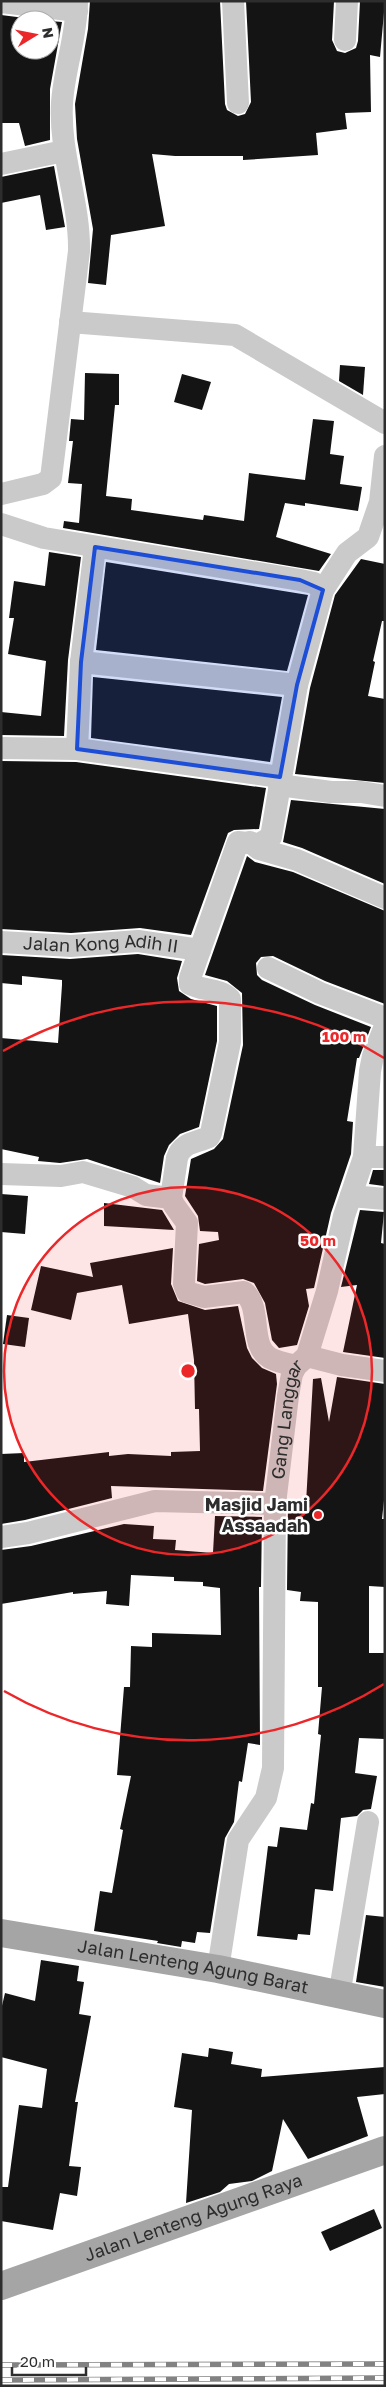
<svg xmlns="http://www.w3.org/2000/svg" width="386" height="2387" font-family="'Golos Text',sans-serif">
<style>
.building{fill:#141414}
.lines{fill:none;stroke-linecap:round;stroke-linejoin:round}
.street{stroke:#cacaca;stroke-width:22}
.primary{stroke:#a5a5a5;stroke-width:28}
.rail-casing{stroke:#828282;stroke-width:5.5}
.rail{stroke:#fff;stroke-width:4;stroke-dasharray:11;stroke-linecap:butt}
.marked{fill:#1d4ed8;fill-opacity:0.2;stroke:#1d4ed8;stroke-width:4;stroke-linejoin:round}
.ring{fill:none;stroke:#ec2729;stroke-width:2.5}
.poi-dot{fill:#ec2729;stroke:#fff;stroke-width:2}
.labels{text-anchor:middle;stroke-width:5;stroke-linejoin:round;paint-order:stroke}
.street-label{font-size:18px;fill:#2d2d2d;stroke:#fff}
.poi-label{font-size:18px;font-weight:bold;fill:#2d2d2d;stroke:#fff;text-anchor:end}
.centre{fill:#ec2729;stroke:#fff;stroke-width:2.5}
.ring-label{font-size:15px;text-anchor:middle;font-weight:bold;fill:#ec2729;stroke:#fff;stroke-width:5;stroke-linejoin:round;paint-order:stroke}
</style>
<rect width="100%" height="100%" fill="#fff"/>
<!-- building -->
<g class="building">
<polygon points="90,1 220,1 225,104 227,110 238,116 245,114 251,102 246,1 334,1 332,40 337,51 345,53 356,48 358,41 360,1 385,1 380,57 370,55 371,112 345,113 347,129 316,133 318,155 243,160 243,156 175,156 152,154 165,226 111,235 106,285 88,283 93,229 77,139 75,104 88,29"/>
<polygon points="1,15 41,20 20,20 20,50 50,50 50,21 62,22 50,89 50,140 25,146 19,123 1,123"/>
<polygon points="54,166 65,227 46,230 40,195 1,203 1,177"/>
<polygon points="340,365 365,367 363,395 339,381"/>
<polygon points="85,373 119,374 119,405 115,405 106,496 132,499 131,510 203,520 204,515 244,521 249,473 305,480 313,419 334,421 330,454 344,456 340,484 362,487 358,511 305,503 305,506 285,503 276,537 331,554 319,571 63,528 64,521 79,523 82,484 68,483 73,441 69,441 71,419 84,420"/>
<polygon points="182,374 211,382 202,410 174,402"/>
<polygon points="49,552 81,557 68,660 64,736 1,735 1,712 41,716 46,661 8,654 14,618 9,618 14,581 45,586"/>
<polygon points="361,559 385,564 385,621 382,621 373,661 375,662 368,696 385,699 385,783 295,774 310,688 335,595"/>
<polygon points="106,562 308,595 287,671 96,650"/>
<polygon points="93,677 282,697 270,762 91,738"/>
<polygon points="1,761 76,762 266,788 259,829 234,830 228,833 191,935 140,928 71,933 1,929"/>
<polygon points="291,800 385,809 385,884 302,848 283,842"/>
<polygon points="247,856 255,862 293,872 385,911 385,1004 325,981 273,956 261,957 256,963 257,975 262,980 315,1005 371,1027 359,1058 357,1058 347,1121 353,1122 351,1154 331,1213 314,1288 306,1289 309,1306 297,1345 279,1348 272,1340 265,1303 254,1283 243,1279 205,1284 197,1281 199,1244 219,1240 218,1232 200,1231 198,1216 185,1196 191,1159 214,1149 223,1139 243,1045 242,993 227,981 205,975"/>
<polygon points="138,954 182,961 177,978 179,991 191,999 217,1006 217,1041 199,1127 180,1134 169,1145 164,1156 160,1183 87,1159 60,1163 38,1161 39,1157 1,1149 1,1038 58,1043 62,985 62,980 22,976 22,985 1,983 1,955 70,959"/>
<polygon points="373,1170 385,1170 384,1186 369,1184"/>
<polygon points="1,1194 28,1196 25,1234 1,1232"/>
<polygon points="104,1203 162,1210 174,1230 104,1226"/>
<polygon points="360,1210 384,1212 381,1243 385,1244 385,1358 343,1352 357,1285 341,1287"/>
<polygon points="173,1248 171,1284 178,1301 205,1310 238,1306 247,1348 252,1358 262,1368 276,1374 277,1384 263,1491 111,1486 112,1498 25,1520 1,1524 1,1454 24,1453 24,1462 109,1452 109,1456 128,1454 171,1456 171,1452 200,1451 199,1409 195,1409 194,1360 188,1314 129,1324 122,1285 77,1293 71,1320 31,1310 41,1266 93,1277 90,1263"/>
<polygon points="7,1315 29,1318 25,1347 3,1344"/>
<polygon points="337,1377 385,1384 385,1491 382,1519 385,1519 385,1587 369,1586 369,1653 385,1653 385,1739 359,1738 355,1773 377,1776 371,1809 363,1810 357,1816 341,1818 333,1891 315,1889 310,1935 298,1934 297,1940 257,1936 268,1846 277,1847 280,1827 307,1830 311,1803 314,1804 321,1735 318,1734 322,1687 318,1687 318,1602 300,1601 301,1592 287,1590 288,1505 306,1503 313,1379 321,1378 329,1422"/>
<polygon points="215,1516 262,1517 261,1587 259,1587 260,1745 248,1743 242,1782 239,1781 234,1822 225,1838 210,1933 197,1932 195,1943 182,1941 181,1947 157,1943 158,1941 94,1931 100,1891 112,1893 123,1830 120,1829 131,1776 117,1775 124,1687 130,1687 131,1646 152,1647 152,1633 221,1635 220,1588 203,1586 203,1582 174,1581 174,1577 131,1575 129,1606 106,1604 107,1591 73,1594 73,1592 1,1604 1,1550 31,1546 124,1524 154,1526 153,1539 176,1540 175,1550 213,1553"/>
<polygon points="366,1915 385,1917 385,1987 356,1982"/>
<polygon points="41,1960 79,1966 77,1981 84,1982 79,2014 91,2016 75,2102 78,2102 69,2166 81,2167 77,2196 60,2193 53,2230 1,2221 1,2187 8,2187 19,2105 42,2108 47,2069 1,2057 1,2010 5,1993 35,2001"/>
<polygon points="209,2048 233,2052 231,2064 262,2069 261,2077 385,2067 385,2094 357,2097 368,2136 308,2159 283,2119 272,2171 252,2181 229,2184 220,2192 186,2203 192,2110 174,2107 182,2053 208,2057"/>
<polygon points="374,2209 382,2228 330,2251 321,2232"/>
</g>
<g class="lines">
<!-- street -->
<g class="street">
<polyline points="233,1 238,103"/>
<polyline points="1,2 77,11"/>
<polyline points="345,40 347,1"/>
<polyline points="1,164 64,151"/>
<polyline points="70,322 235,335 385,423"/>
<path d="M1 494 43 484 51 478 79 251C80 202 59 154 62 103 64 69 77 36 77 1"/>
<polyline points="1,524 44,538 300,580 314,583 323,590"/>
<polyline points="81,662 297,685"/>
<polyline points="1,748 77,749 280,777"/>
<polyline points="77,749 81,662 95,547"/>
<polyline points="279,785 331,792 361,792 385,796"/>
<polyline points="250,842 259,849 297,860 385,898"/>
<path id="s1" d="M1 942 71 946 138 941 200 950"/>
<polyline points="268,968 320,993 385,1018"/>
<polyline points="364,1157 385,1157"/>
<polyline points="1,1174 61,1176 83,1172 133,1187 146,1195 171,1198"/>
<polyline points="351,1196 385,1199"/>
<polyline points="307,1356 342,1365 385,1371"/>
<path d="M296 1366C288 1364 278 1362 270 1358 248 1345 263 1308 244 1292L204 1297 187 1292 184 1284 187 1223 174 1205 171 1198 177 1158C182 1142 196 1143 209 1137L211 1133 230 1042V999C220 988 202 991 190 984V978L238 842 259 844 271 837 297 685 323 590 347 553 368 537 380 502 385 456"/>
<polyline points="1,1537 28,1533 155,1501 275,1504"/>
<path id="s2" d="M218 1969 238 1840 266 1798 273 1768 275 1504 288 1396 292 1374 296 1366 307 1356 327 1291 344 1216 364 1157 370 1071 373 1056 385 1026"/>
<polyline points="339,1996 368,1822"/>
</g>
<!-- primary -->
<g class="primary">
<path id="s3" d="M1 1933 218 1969 385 2004"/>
<path id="s4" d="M1 2286 385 2150"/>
</g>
<!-- rail casing -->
<g class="rail-casing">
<g id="rail">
<polyline points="1,2365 385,2364"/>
<polyline points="1,2380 385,2378"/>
</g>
</g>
<!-- rail -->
<use href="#rail" class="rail"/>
</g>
<!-- marked area -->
<path class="marked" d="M95 547 300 580 323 590 297 685 280 777 77 749 81 662Z"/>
<!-- distance rings -->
<circle cx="188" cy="1371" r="184" fill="#ec2729" fill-opacity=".12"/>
<g class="ring">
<circle cx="188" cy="1371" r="184"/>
<path d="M384 1684A369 369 0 0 1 4 1691M3 1051A369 369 0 0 1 384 1058"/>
</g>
<!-- markers -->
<circle class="poi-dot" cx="318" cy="1515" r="5"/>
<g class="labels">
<!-- street labels -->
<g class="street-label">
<text dy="6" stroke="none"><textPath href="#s1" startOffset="100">Jalan Kong Adih II</textPath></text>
<text dy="6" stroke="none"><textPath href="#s2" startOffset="561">Gang Langgar</textPath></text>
<text dy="6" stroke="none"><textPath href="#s3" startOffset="195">Jalan Lenteng Agung Barat</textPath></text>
<text dy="6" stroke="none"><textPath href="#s4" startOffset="204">Jalan Lenteng Agung Raya</textPath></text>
</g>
<!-- poi labels -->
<g class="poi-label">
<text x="308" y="1511">Masjid Jami<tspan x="308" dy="21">Assaadah</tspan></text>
</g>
</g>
<circle cx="188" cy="1371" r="8" class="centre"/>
<g class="ring-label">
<text x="344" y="1042">100 m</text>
<text x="318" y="1246">50 m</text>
</g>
<!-- border -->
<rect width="386" height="2387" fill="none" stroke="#2d2d2d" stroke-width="5"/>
<!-- north arrow -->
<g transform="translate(35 35) rotate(80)"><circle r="24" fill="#ffffff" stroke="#ababab"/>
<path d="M0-4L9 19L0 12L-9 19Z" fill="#ec2729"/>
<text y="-8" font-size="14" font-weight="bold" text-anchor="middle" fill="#2d2d2d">N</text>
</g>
<!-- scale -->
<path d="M12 2367v8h74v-8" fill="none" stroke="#2d2d2d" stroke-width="2.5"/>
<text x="20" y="2367" font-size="15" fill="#2d2d2d" stroke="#ffffff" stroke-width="4" paint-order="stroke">20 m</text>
</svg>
